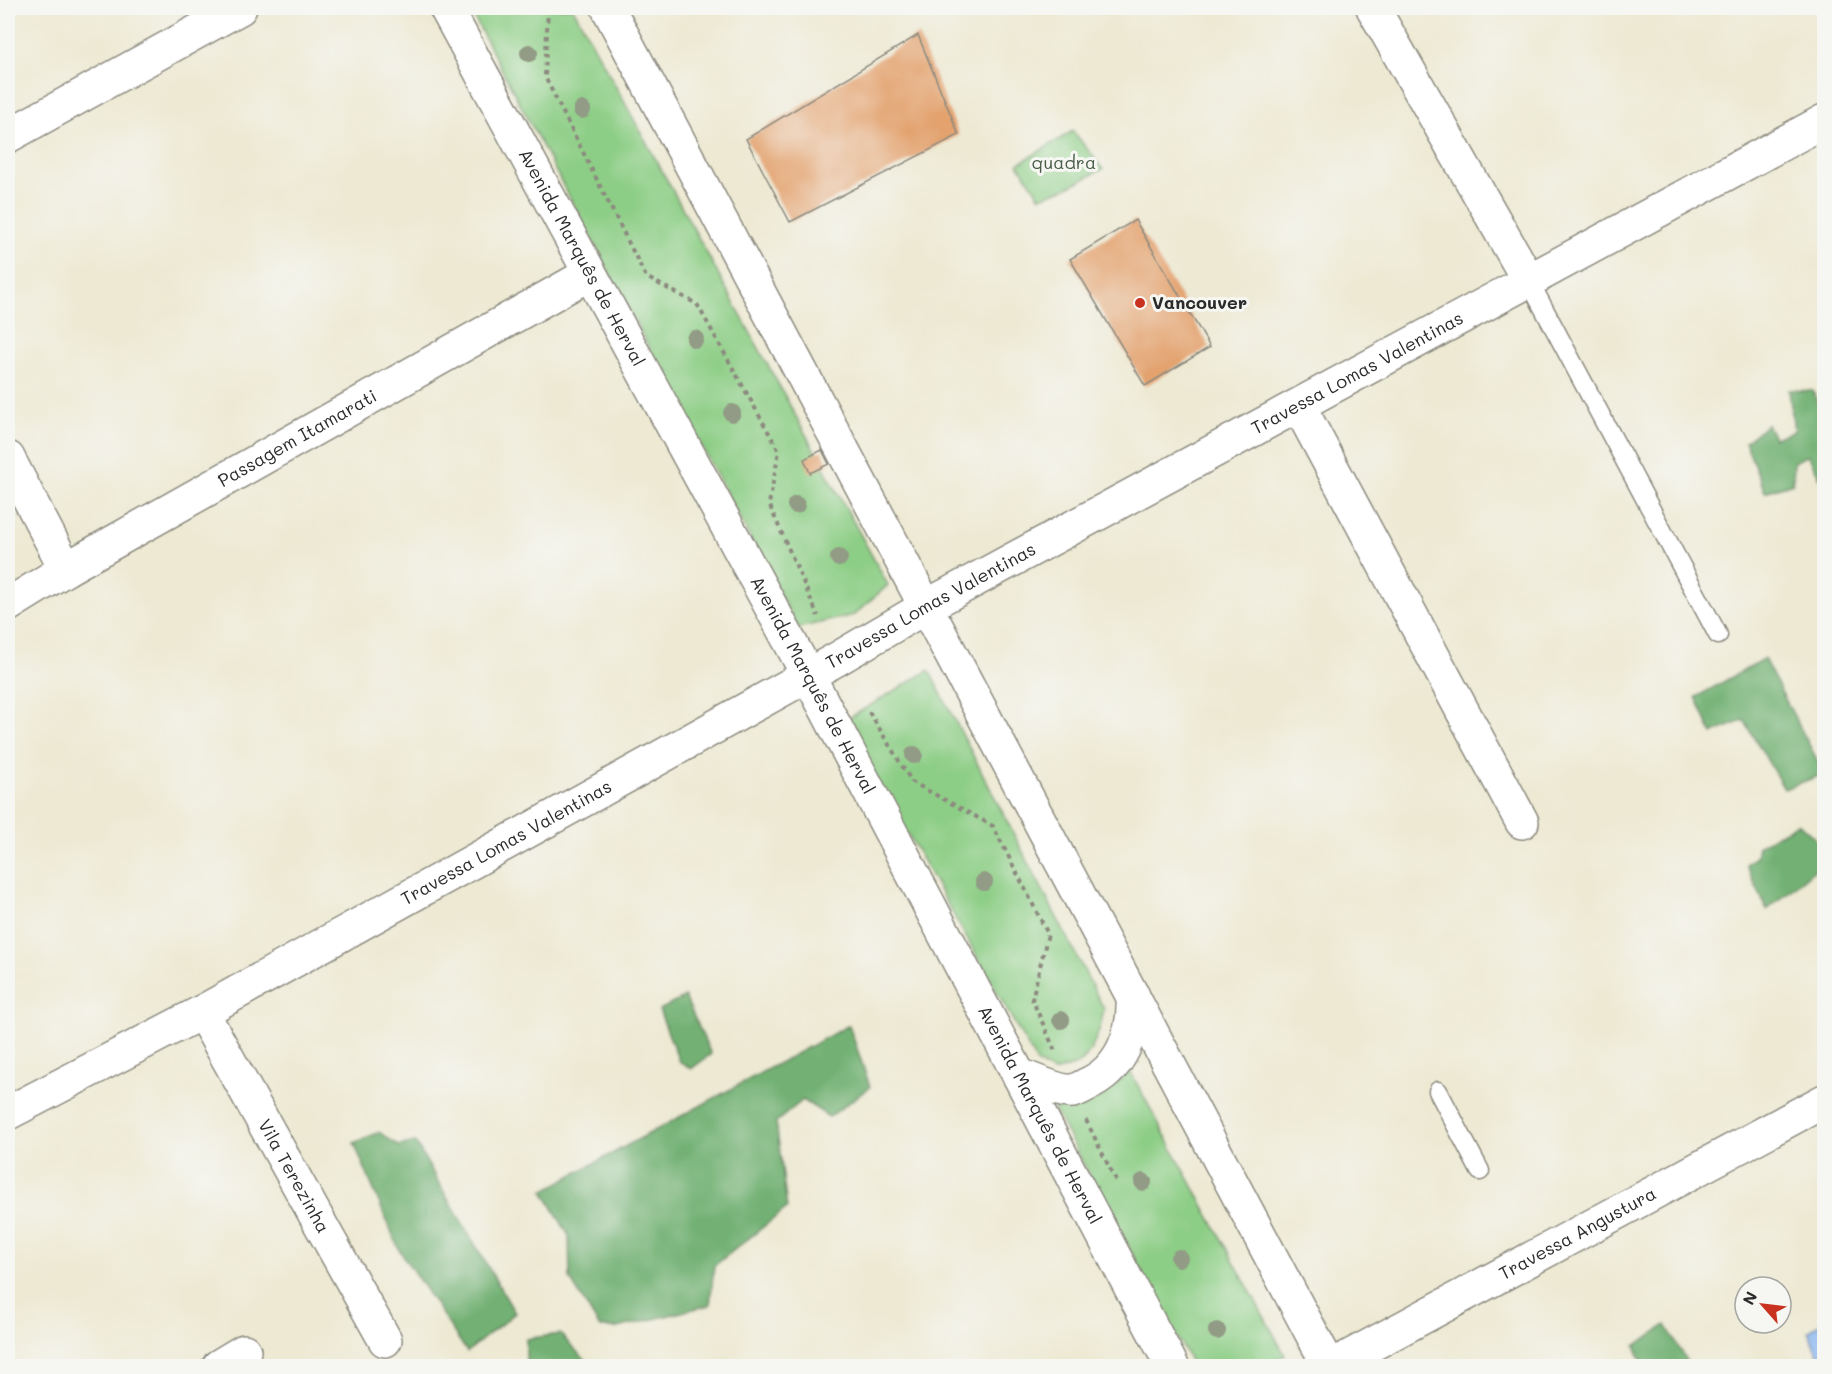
<svg xmlns="http://www.w3.org/2000/svg" width="1832" height="1374" font-family="Mali,sans-serif">
<style>
.green{fill:#8dce86;stroke:#5c7c58;stroke-width:1.5}
.forest{fill:#72b173;stroke:#4e6e4f;stroke-width:1.5}
.water{fill:#85b3ef;stroke:#586f8d;stroke-width:1.5}
.building{fill:#e3a26e}
.lines{fill:none;stroke-linecap:round;stroke-linejoin:round}
.service-casing{stroke:#8c8a7f;stroke-width:21}
.minor-casing{stroke:#8c8a7f;stroke-width:36}
.tertiary-casing{stroke:#8c8a7f;stroke-width:36}
.secondary-casing{stroke:#8c8a7f;stroke-width:36}
.path{stroke:#8c8a7f;stroke-width:4;stroke-dasharray:4.5 4.5;stroke-linecap:butt}
.service{stroke:#fff;stroke-width:18}
.minor{stroke:#fff;stroke-width:33}
.tertiary{stroke:#fff;stroke-width:33}
.secondary{stroke:#fff;stroke-width:33}
.tree{fill:#929b85}
.poi-dot{fill:#c8321e;stroke:#f6f6f2;stroke-width:2}
.labels{text-anchor:middle;stroke-width:6;stroke-linejoin:round;paint-order:stroke}
.park-label{font-size:18px;fill:#485c46;stroke:#f6f6f2}
.street-label{font-size:18px;fill:#2b2b2b;stroke:#f6f6f2}
.poi-label{font-size:18px;font-weight:bold;fill:#2b2b2b;stroke:#f6f6f2;text-anchor:start}
</style>
<rect width="100%" height="100%" fill="#f6f6f2"/>
<filter id="ink" filterUnits="userSpaceOnUse"><feTurbulence type="fractalNoise" baseFrequency=".0167" numOctaves="2"/><feDisplacementMap in="SourceGraphic" scale="12" xChannelSelector="R" yChannelSelector="G"/><feConvolveMatrix kernelMatrix="1 2 1 2 8 2 1 2 1" color-interpolation-filters="sRGB"/></filter>
<filter id="wash" filterUnits="userSpaceOnUse"><feTurbulence type="fractalNoise" baseFrequency=".008" numOctaves="4" result="noise"/><feDisplacementMap in="SourceGraphic" scale="24" xChannelSelector="R" yChannelSelector="G"/><feGaussianBlur stdDeviation="1.35" result="paint"/><feColorMatrix in="noise" values="0 0 0 0 0 0 0 0 0 0 0 0 0 0 0 0 0 1.4 0 .05"/><feComposite in="paint" operator="in"/></filter>
<g filter="url(#wash)">
<rect width="100%" height="100%" fill="#ede9d3"/>
<!-- green -->
<g class="green">
<polygon points="469,8 573,8 888,585 854,615 798,628"/>
<polygon points="1073,131 1103,169 1066,188 1040,197 1018,164"/>
<path d="M929 670 1104 1009C1101 1026 1093 1057 1076 1065 1069 1068 1060 1070 1053 1072L1037 1063 844 721Z"/>
<polygon points="1130,1071 1285,1355 1264,1366 1193,1366 1054,1109 1086,1103 1103,1096"/>
</g>
<!-- forest -->
<g class="forest">
<polygon points="1789,390 1813,391 1824,417 1824,486 1808,455 1794,462 1793,483 1765,492 1745,442 1767,424 1774,438 1794,431"/>
<polygon points="1764,659 1824,773 1824,774 1784,789 1744,720 1712,734 1696,697"/>
<polygon points="1798,823 1817,840 1824,862 1767,910 1746,864 1756,857 1758,846"/>
<polygon points="685,997 711,1054 691,1069 679,1061 659,1010"/>
<polygon points="849,1025 870,1087 829,1117 803,1100 776,1122 787,1208 714,1266 710,1305 618,1328 600,1328 570,1279 569,1236 543,1191"/>
<polygon points="379,1132 399,1146 415,1142 515,1313 467,1352 399,1250 354,1143"/>
<polygon points="1666,1325 1689,1366 1644,1366 1635,1346"/>
<polygon points="560,1334 589,1364 590,1366 526,1366 526,1339"/>
</g>
<!-- water -->
<polygon class="water" points="1824,1321 1824,1366 1823,1366 1808,1332"/>
<g id="blocks">
<!-- building -->
<g class="building">
<polygon points="918,35 959,135 790,222 746,139"/>
<polygon points="1135,220 1210,347 1145,386 1070,259"/>
<polygon points="822,450 829,464 810,473 804,459"/>
</g>
</g>
</g>
<g filter="url(#ink)">
<use href="#blocks" fill-opacity="0" stroke="#8c8a7f" stroke-width="1.5"/>
<g class="lines">
<!-- service casing -->
<g class="service-casing">
<g id="service">
<polyline points="1529,281 1718,635"/>
<polyline points="1438,1091 1480,1171"/>
</g>
</g>
<!-- minor casing -->
<g class="minor-casing">
<g id="minor">
<polyline points="1373,8 1529,281"/>
<polyline points="8,136 240,8"/>
<polyline points="1299,406 1522,822"/>
<polyline points="8,458 66,569"/>
<path id="s1" d="M8 605 66 569 589 274"/>
<path id="s2" d="M202 1012 385 1340"/>
<polyline points="219,1366 244,1351"/>
</g>
</g>
<!-- tertiary casing -->
<g class="tertiary-casing">
<g id="tertiary">
<path id="s3" d="M8 1113 202 1012 837 659 927 606 1824 121"/>
<path id="s4" d="M1332 1366 1824 1101"/>
</g>
</g>
<!-- secondary casing -->
<g class="secondary-casing">
<g id="secondary">
<path id="s5" d="M446 8 808 675 1172 1366"/>
<polyline points="608,8 1329,1366"/>
<path d="M1019 1075C1031 1079 1061 1093 1073 1091 1077 1090 1082 1087 1086 1085 1121 1070 1135 1033 1133 996"/>
</g>
</g>
<!-- path -->
<g class="path">
<polyline points="548,8 545,77 646,277 697,304 779,451 769,504 818,616"/>
<polyline points="869,712 912,782 993,826 1048,934 1032,999 1055,1051"/>
<polyline points="1086,1120 1116,1181"/>
</g>
<!-- service -->
<use href="#service" class="service"/>
<!-- minor -->
<use href="#minor" class="minor"/>
<!-- tertiary -->
<use href="#tertiary" class="tertiary"/>
<!-- secondary -->
<use href="#secondary" class="secondary"/>
</g>
<!-- trees -->
<g class="tree">
<circle cx="529" cy="53" r="9"/>
<circle cx="582" cy="110" r="9"/>
<circle cx="695" cy="339" r="9"/>
<circle cx="732" cy="413" r="9"/>
<circle cx="796" cy="505" r="9"/>
<circle cx="839" cy="558" r="9"/>
<circle cx="914" cy="755" r="9"/>
<circle cx="984" cy="882" r="9"/>
<circle cx="1061" cy="1020" r="9"/>
<circle cx="1143" cy="1182" r="9"/>
<circle cx="1179" cy="1258" r="9"/>
<circle cx="1217" cy="1331" r="9"/>
</g>
</g>
<!-- markers -->
<circle class="poi-dot" cx="1140" cy="303" r="6"/>
<g class="labels">
<!-- park labels -->
<g class="park-label">
<text x="1064" y="169">quadra</text>
</g>
<!-- street labels -->
<g class="street-label">
<text dy="6" stroke="none"><textPath href="#s5" startOffset="284">Avenida Marquês de Herval</textPath></text>
<text dy="6" stroke="none"><textPath href="#s3" startOffset="1539">Travessa Lomas Valentinas</textPath></text>
<text dy="6" stroke="none"><textPath href="#s1" startOffset="334">Passagem Itamarati</textPath></text>
<text dy="6" stroke="none"><textPath href="#s3" startOffset="1053">Travessa Lomas Valentinas</textPath></text>
<text dy="6" stroke="none"><textPath href="#s5" startOffset="770">Avenida Marquês de Herval</textPath></text>
<text dy="6" stroke="none"><textPath href="#s3" startOffset="567">Travessa Lomas Valentinas</textPath></text>
<text dy="6" stroke="none"><textPath href="#s5" startOffset="1256">Avenida Marquês de Herval</textPath></text>
<text dy="6" stroke="none"><textPath href="#s2" startOffset="188">Vila Terezinha</textPath></text>
<text dy="6" stroke="none"><textPath href="#s4" startOffset="279">Travessa Angustura</textPath></text>
</g>
<!-- poi labels -->
<g class="poi-label">
<text x="1152" y="309">Vancouver</text>
</g>
</g>
<!-- margin -->
<rect width="1832" height="1374" fill="none" stroke="#f6f6f2" stroke-width="30"/>
<!-- north arrow -->
<g transform="translate(1763 1305) rotate(298)"><circle r="28" fill="#f6f6f2" stroke="#a5a5a2" stroke-width="1.5"/>
<path d="M0-4.5L10 22L0 15L-10 22Z" fill="#c8321e"/>
<text y="-9" font-size="16" font-weight="bold" text-anchor="middle" fill="#2b2b2b">N</text>
</g>
</svg>
